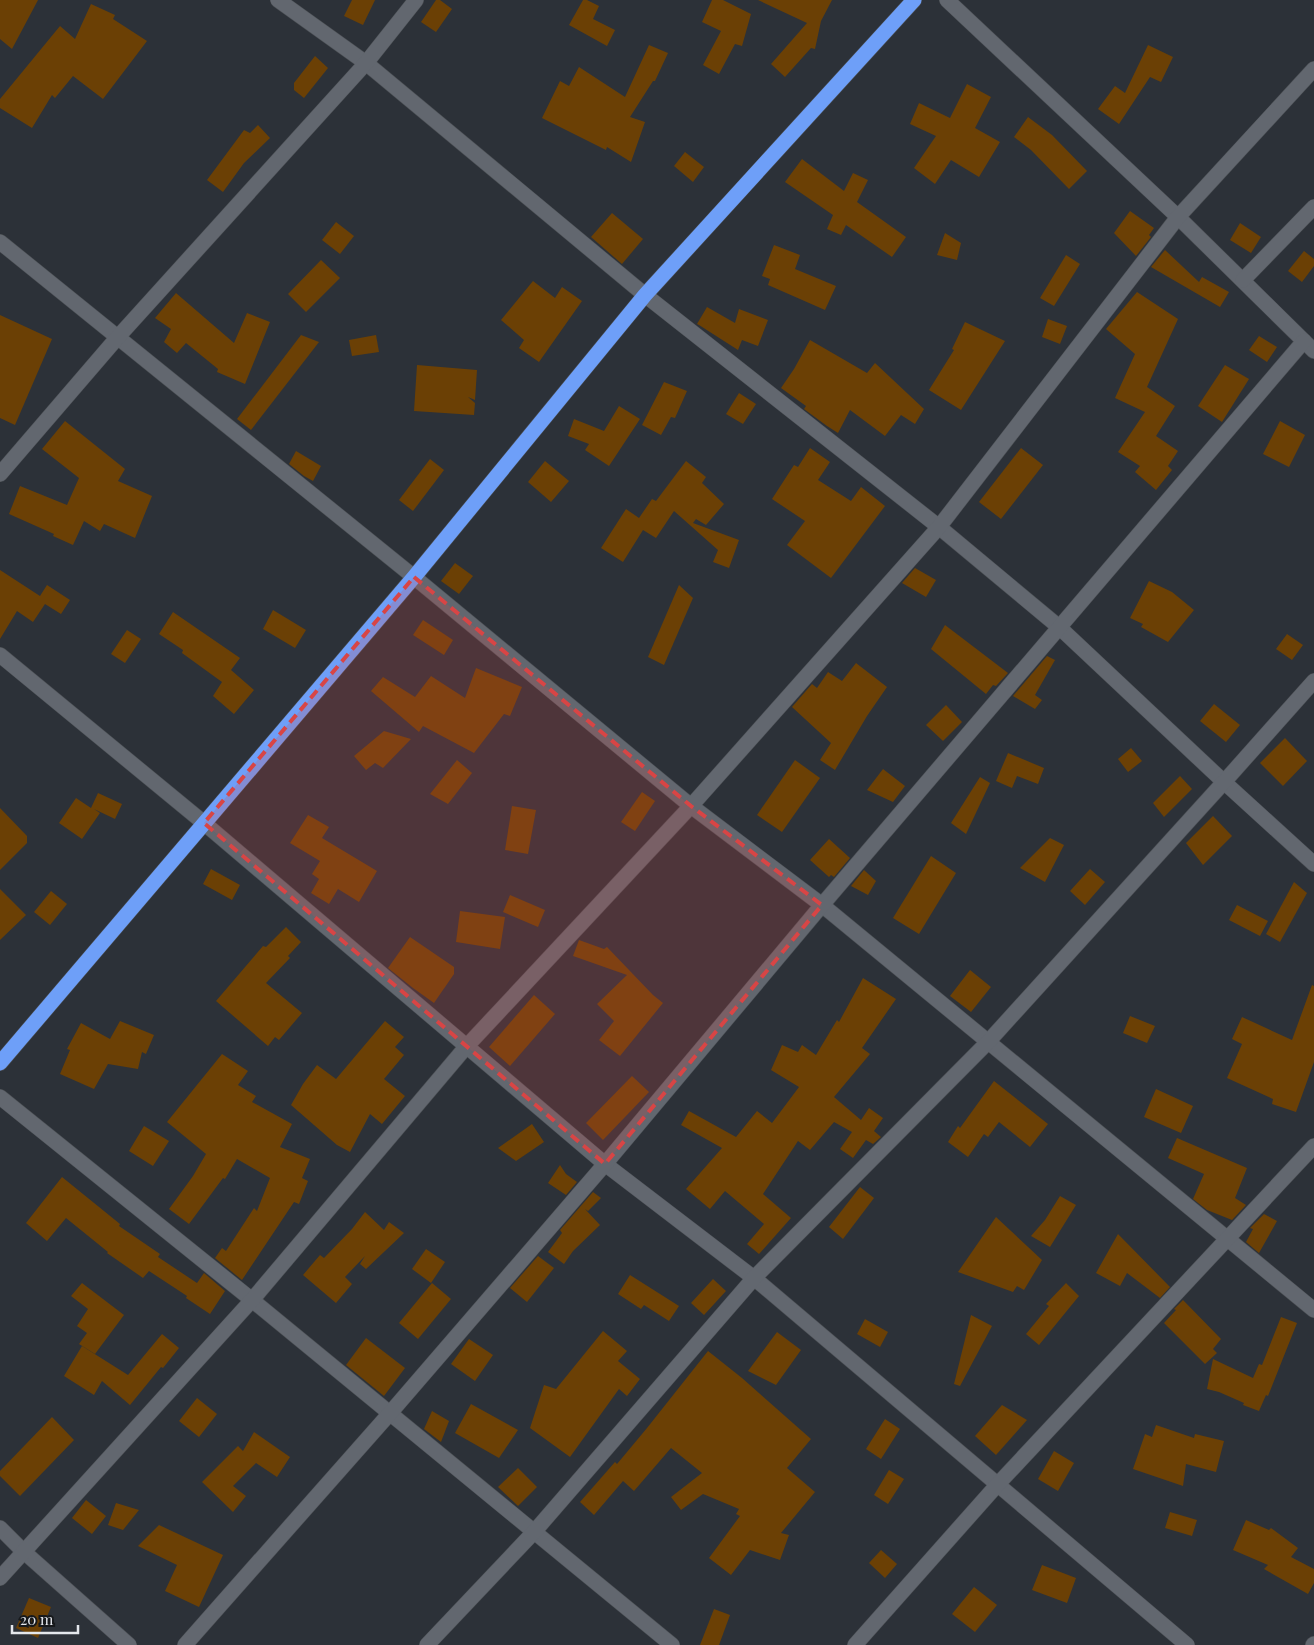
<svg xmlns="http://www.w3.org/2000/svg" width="1314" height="1645" font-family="'Playfair Display',serif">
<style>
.building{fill:#6b4005}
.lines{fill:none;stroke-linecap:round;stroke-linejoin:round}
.minor-casing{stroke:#4b4f54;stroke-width:16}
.highway-casing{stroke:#4b4f54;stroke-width:16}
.minor{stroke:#62676f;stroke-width:15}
.highway{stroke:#6e9ff8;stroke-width:15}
.marked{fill:#d84545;fill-opacity:0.2;stroke:#d84545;stroke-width:4;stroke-dasharray:10 6;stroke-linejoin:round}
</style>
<rect width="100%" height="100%" fill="#2c3138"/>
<!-- building -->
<g class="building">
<polygon points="0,0 38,0 12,49 0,39"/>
<polygon points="352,0 375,0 363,25 344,16"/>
<polygon points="436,0 440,0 452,9 436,32 421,22"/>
<polygon points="583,0 587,0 599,6 593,19 615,30 607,46 569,25"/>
<polygon points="712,0 723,0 751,14 742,46 735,44 719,74 703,65 721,31 702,22"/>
<polygon points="758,0 832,0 821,21 815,49 811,48 785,77 771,64 807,23"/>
<polygon points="91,4 115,15 113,19 147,41 103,99 73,76 55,98 52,95 32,128 0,108 0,99 60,26 75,39"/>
<polygon points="649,45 668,53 655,81 653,81 630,117 645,122 631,162 607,147 606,150 542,118 560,81 569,86 579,67 625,97"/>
<polygon points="1148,45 1173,57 1161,82 1150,77 1119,124 1098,109 1115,86 1125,93"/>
<polygon points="315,56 328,68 304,98 294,90 294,83"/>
<polygon points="967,84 991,97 975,128 1000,142 979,177 951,160 935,184 914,168 936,136 910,124 919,103 950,118"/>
<polygon points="1028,117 1052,135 1087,171 1069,189 1031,150 1014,137"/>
<polygon points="258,125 270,138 244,163 223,192 207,180 244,130 250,133"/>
<polygon points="685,152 704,167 693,182 674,166"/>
<polygon points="802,159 844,191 853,173 868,180 857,202 906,237 892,257 846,225 841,235 827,229 833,215 785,182"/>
<polygon points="1130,211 1154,228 1149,235 1151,237 1136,256 1114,233"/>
<polygon points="612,213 643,239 622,264 591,237"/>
<polygon points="336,222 354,236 340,254 322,240"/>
<polygon points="1240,223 1261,237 1251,253 1230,240"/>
<polygon points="945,233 961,243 957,260 937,255"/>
<polygon points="774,245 800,255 795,269 836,286 825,310 768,285 770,279 762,276"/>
<polygon points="1165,250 1199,282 1202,277 1229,292 1220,307 1151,267"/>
<polygon points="1304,251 1314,259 1314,266 1302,282 1288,271"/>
<polygon points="1066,255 1080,264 1054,306 1040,298"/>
<polygon points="321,260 340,278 306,312 288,294"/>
<polygon points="533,281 555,298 562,287 582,301 539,362 519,348 524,340 501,320"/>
<polygon points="1137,292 1178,319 1147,387 1175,406 1156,436 1178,451 1168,466 1172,470 1156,490 1135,472 1140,466 1118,452 1145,412 1115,398 1135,354 1106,329"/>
<polygon points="176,293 234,343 247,313 270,322 245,384 217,372 218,369 186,343 177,353 164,342 171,329 155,318"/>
<polygon points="707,307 735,323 739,309 768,320 758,346 742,340 738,350 699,325 697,324"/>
<polygon points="0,315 52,339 15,425 0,418"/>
<polygon points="1048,319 1067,326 1060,344 1042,337"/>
<polygon points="965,322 1005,341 961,410 929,390 954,350 952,349"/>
<polygon points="301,335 319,342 251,430 237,419"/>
<polygon points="376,335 379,352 352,356 349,340"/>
<polygon points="1259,336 1277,347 1267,362 1249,350"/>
<polygon points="810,340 867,373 875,363 924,409 915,424 901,415 885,436 850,410 838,433 827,426 804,409 806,406 781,388 794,369"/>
<polygon points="417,365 477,370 475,400 468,397 475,403 474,415 414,411"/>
<polygon points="1225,365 1249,379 1222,422 1198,406"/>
<polygon points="664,382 687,391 675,418 671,417 661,435 642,425"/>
<polygon points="739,393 756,404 743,424 726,414"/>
<polygon points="619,406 640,419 609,466 585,450 589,444 568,436 574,419 604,431"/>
<polygon points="65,421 125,469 118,481 152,496 135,538 104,524 100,531 84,521 73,545 53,536 54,534 9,514 20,486 67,505 79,478 42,449"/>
<polygon points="1280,421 1305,435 1289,467 1263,454"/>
<polygon points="810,448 830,462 818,480 851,501 861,487 885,506 831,578 787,545 805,521 772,499 794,465 798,467"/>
<polygon points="1021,448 1043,465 1001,519 979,502"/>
<polygon points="296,451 321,466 313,481 304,476 289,464"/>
<polygon points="430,459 444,470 413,511 399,500"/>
<polygon points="545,461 569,481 551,502 528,482"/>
<polygon points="686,461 706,477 702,483 724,504 706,525 696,519 693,523 739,540 729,568 713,562 718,550 674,511 656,538 643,530 623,562 601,548 626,509 639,518 652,499 656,501"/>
<polygon points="455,563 473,576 459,594 441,581"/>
<polygon points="915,568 936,580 926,597 902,583"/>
<polygon points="0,570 40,596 47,585 70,600 61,614 45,604 33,622 17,611 0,639"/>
<polygon points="1149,581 1172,592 1194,610 1168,642 1141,627 1143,624 1130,618"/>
<polygon points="679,585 693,598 664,665 648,657"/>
<polygon points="273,610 306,630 295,648 263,629"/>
<polygon points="173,612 240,658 231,670 254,690 234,714 213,696 222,682 182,653 183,650 159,634"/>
<polygon points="423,620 453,640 444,655 413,635"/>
<polygon points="945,625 1008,673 996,686 993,685 986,694 931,649"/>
<polygon points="127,630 141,639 125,663 111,654"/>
<polygon points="1287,634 1303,645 1292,660 1276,649"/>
<polygon points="1047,656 1055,660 1035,695 1042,700 1035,709 1013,696"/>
<polygon points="856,663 887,687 867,716 835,770 820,760 831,743 792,707 812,684 817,688 828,672 842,681"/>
<polygon points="476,668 522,687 510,716 504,714 474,753 423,726 419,732 371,691 383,677 415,697 431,676 465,698"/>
<polygon points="1214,704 1240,725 1226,742 1200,721"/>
<polygon points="946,705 962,722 943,741 926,725"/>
<polygon points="384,731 411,739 383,768 375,763 366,770 354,756"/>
<polygon points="1285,738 1307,761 1283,786 1260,763"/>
<polygon points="1131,748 1142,761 1128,772 1118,759"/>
<polygon points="1008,753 1044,768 1038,784 1017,776 1012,788 996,781"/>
<polygon points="457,760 472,773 448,804 430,794"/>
<polygon points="795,760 820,778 782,832 757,815"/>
<polygon points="883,769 905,786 893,802 867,790"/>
<polygon points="1180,776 1192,789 1164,817 1153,803"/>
<polygon points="980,777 990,783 966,834 951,823"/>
<polygon points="642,792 655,801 635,831 621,822"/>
<polygon points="98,793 122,804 115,819 94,809 100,813 82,839 59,823 76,798 91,808"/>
<polygon points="512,806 536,810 528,854 505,850"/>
<polygon points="0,808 27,836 27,843 0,870"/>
<polygon points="308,815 329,827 322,838 377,871 359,902 338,889 329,904 311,893 319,879 312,874 320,861 290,843"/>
<polygon points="1213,816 1232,836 1203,865 1186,843"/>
<polygon points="1050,838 1064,845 1045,882 1020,868"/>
<polygon points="829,839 850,858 834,877 831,875 829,877 810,860"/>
<polygon points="931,856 956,873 919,934 893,918"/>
<polygon points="211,869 240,885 232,900 203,884"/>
<polygon points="1090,869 1105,882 1085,905 1070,891"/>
<polygon points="864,870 876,881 868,895 851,886"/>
<polygon points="1294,882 1307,893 1280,942 1266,934"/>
<polygon points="0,889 26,915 0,940"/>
<polygon points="51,891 67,904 50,925 34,912"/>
<polygon points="510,895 545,910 538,927 503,912"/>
<polygon points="1237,905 1268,921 1260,936 1229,920"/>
<polygon points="460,911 505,917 500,949 456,942"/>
<polygon points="286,927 301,942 288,956 290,958 266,983 302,1013 279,1040 275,1037 268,1046 216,1001 263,946 266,947"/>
<polygon points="410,937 454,967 454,974 434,1003 413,988 388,968"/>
<polygon points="579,940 604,949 607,947 653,995 663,1003 620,1056 599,1040 614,1021 597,1004 627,975 573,956"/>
<polygon points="970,970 991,987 971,1012 950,996"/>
<polygon points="863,978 896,999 862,1048 870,1054 834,1097 861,1120 869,1108 883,1118 874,1131 881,1137 873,1144 866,1140 853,1158 840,1149 852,1132 834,1122 810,1150 798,1141 763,1194 791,1218 759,1254 747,1244 764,1224 725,1191 710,1209 686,1189 722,1148 681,1125 689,1111 736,1137 757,1111 772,1123 799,1087 771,1070 782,1045 798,1052 802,1045 816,1055 837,1020 839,1022"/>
<polygon points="1312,985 1314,986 1314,1062 1296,1112 1272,1104 1273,1099 1227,1078 1242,1044 1232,1039 1242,1017 1292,1040"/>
<polygon points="534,995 555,1014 510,1066 489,1047"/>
<polygon points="1130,1016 1155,1026 1147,1043 1123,1033"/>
<polygon points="120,1021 154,1035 146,1054 142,1052 138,1069 108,1064 94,1089 60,1074 70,1050 67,1049 81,1023 110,1039"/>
<polygon points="385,1021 404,1037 395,1047 404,1055 384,1079 405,1096 382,1124 370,1114 350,1152 337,1145 291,1105 303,1084 317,1065 336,1079"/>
<polygon points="222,1054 248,1071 238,1085 256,1096 252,1102 292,1124 280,1147 310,1159 302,1178 308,1181 299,1204 294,1202 242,1280 215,1258 222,1248 226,1251 254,1208 257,1211 270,1178 237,1159 225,1179 223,1178 189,1224 169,1209 193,1176 206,1154 167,1122"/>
<polygon points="632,1076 649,1092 603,1140 586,1123"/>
<polygon points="994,1081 1048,1124 1030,1147 999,1122 988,1137 984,1134 968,1157 948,1142 958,1126 960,1128"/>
<polygon points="1156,1089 1193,1106 1181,1133 1144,1117"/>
<polygon points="532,1124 544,1142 516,1161 498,1148"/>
<polygon points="144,1126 169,1141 153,1166 129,1151"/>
<polygon points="1177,1138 1247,1168 1235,1198 1246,1205 1232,1220 1207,1210 1193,1199 1204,1174 1168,1158"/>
<polygon points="560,1165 566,1174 577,1182 566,1195 548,1183"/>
<polygon points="62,1177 120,1224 119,1226 160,1254 158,1257 197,1283 204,1273 225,1291 210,1314 186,1298 187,1296 149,1271 143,1278 107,1253 108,1252 66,1218 47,1241 26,1223"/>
<polygon points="860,1187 874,1198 843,1239 829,1227"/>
<polygon points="593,1192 601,1198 588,1211 585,1209 600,1225 573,1251 564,1264 548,1252 562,1233 560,1230"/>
<polygon points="1060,1196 1076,1205 1050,1247 1031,1236 1045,1220"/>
<polygon points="365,1212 384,1230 389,1222 404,1233 366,1269 360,1264 365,1256 345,1277 352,1284 336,1303 303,1275 320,1255 324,1258 352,1229"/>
<polygon points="1264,1214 1277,1221 1259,1253 1246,1242 1253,1229 1250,1228"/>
<polygon points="996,1217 1042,1260 1024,1290 1017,1286 1013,1292 958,1272"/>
<polygon points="1118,1234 1170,1287 1160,1298 1127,1273 1120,1286 1096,1273"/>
<polygon points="426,1249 445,1262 431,1283 412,1269"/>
<polygon points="538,1256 554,1268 527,1302 510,1288"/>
<polygon points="630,1275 679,1306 669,1321 644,1305 641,1309 618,1294"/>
<polygon points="713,1279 726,1291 704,1315 691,1303"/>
<polygon points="82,1283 124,1315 95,1354 79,1344 87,1333 77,1326 88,1309 71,1296"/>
<polygon points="432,1283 451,1299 418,1339 399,1323"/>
<polygon points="1066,1283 1079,1296 1039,1345 1026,1334 1049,1306 1046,1304"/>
<polygon points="1183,1300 1221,1339 1213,1349 1217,1353 1205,1364 1164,1323 1176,1310 1174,1309"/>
<polygon points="971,1315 992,1326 960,1386 954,1384"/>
<polygon points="1281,1317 1297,1323 1268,1396 1266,1395 1259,1411 1243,1405 1244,1403 1219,1392 1207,1389 1213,1359 1253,1378 1259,1364 1262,1365"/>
<polygon points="865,1319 888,1332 880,1347 857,1334"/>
<polygon points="603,1331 627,1351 618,1361 640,1379 627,1396 619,1389 570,1457 530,1428 544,1385 556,1389"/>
<polygon points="777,1332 801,1350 776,1385 748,1371"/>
<polygon points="162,1334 179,1348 163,1368 161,1367 130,1405 102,1381 94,1395 64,1376 82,1346 128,1375"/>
<polygon points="366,1338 405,1368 384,1396 346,1365"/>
<polygon points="469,1339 493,1355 475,1381 451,1364"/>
<polygon points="708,1351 742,1378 811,1439 787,1468 815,1492 781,1533 789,1535 780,1560 750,1550 731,1575 709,1558 740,1516 736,1514 739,1509 703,1494 681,1510 671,1497 702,1473 671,1448 634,1491 623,1481 594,1515 580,1502 615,1462 617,1464 647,1428"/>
<polygon points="197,1398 217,1414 199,1437 179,1421"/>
<polygon points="471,1404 518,1430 499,1458 455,1433"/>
<polygon points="1002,1405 1027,1420 996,1455 975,1436"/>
<polygon points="432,1411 449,1421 441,1442 424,1429"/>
<polygon points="52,1417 74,1440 20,1496 0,1476 0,1471"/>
<polygon points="885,1419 900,1429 881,1459 866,1449"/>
<polygon points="1156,1425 1194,1438 1195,1434 1224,1441 1216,1472 1186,1464 1183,1486 1133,1469 1145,1434 1152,1437"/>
<polygon points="254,1432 290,1457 277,1477 256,1463 233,1486 246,1496 233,1512 202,1482 238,1446 243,1451"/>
<polygon points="1054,1451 1074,1463 1058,1491 1038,1479"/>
<polygon points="518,1468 537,1487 518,1506 498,1487"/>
<polygon points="889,1470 904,1479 888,1504 874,1495"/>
<polygon points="86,1500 106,1516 92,1534 72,1518"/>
<polygon points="116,1503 139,1510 123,1530 108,1525"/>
<polygon points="1170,1512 1197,1520 1192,1536 1165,1528"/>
<polygon points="1246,1520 1269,1530 1271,1528 1298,1548 1291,1557 1314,1569 1314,1583 1308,1594 1264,1569 1268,1565 1233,1550"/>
<polygon points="159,1525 223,1555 199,1607 165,1591 177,1565 138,1546"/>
<polygon points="881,1550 897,1564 885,1578 869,1563"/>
<polygon points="1042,1565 1076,1578 1067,1603 1032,1590"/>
<polygon points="974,1587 997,1605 975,1632 952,1614"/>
<polygon points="29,1598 51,1607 38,1638 16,1628"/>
<polygon points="714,1609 730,1615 719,1645 700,1645"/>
</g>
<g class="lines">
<!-- minor casing -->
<g class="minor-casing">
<g id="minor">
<polyline points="278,0 366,63 645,295 939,527 1059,627 1224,782 1314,864"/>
<polyline points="947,0 1178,217 1314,351"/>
<polyline points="0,242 414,577 691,806 822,905 1314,1310"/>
<polyline points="1243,280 1314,207"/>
<polyline points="0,474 117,338 366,63 416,0"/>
<polyline points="0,655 204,823 605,1164 754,1278 1187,1645"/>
<polyline points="0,1097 252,1300 672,1645"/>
<polyline points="0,1528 23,1551 129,1645"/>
<polyline points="0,1578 252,1300 466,1047 691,806 939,527 1178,217 1314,69"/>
<polyline points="185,1645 391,1412 605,1164 822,905 1304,341"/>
<polyline points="427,1645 534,1532 754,1278 988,1042 1224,782 1314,681"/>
<polyline points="855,1645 998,1484 1314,1146"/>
<polyline points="1313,1645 1314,1644"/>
</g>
</g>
<!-- highway casing -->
<g class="highway-casing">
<polyline id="highway" points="0,1063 414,577 645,295 914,0"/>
</g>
<!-- minor -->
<use href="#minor" class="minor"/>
<!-- highway -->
<use href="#highway" class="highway"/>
</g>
<!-- marked area -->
<path class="marked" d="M414 577 691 806 822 905 605 1164 204 823Z"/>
<!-- scale -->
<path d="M12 1625v8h66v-8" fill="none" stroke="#e4e7ec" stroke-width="2.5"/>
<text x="20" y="1625" font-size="15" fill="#e4e7ec" stroke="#17191c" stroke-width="4" paint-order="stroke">20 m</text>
</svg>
